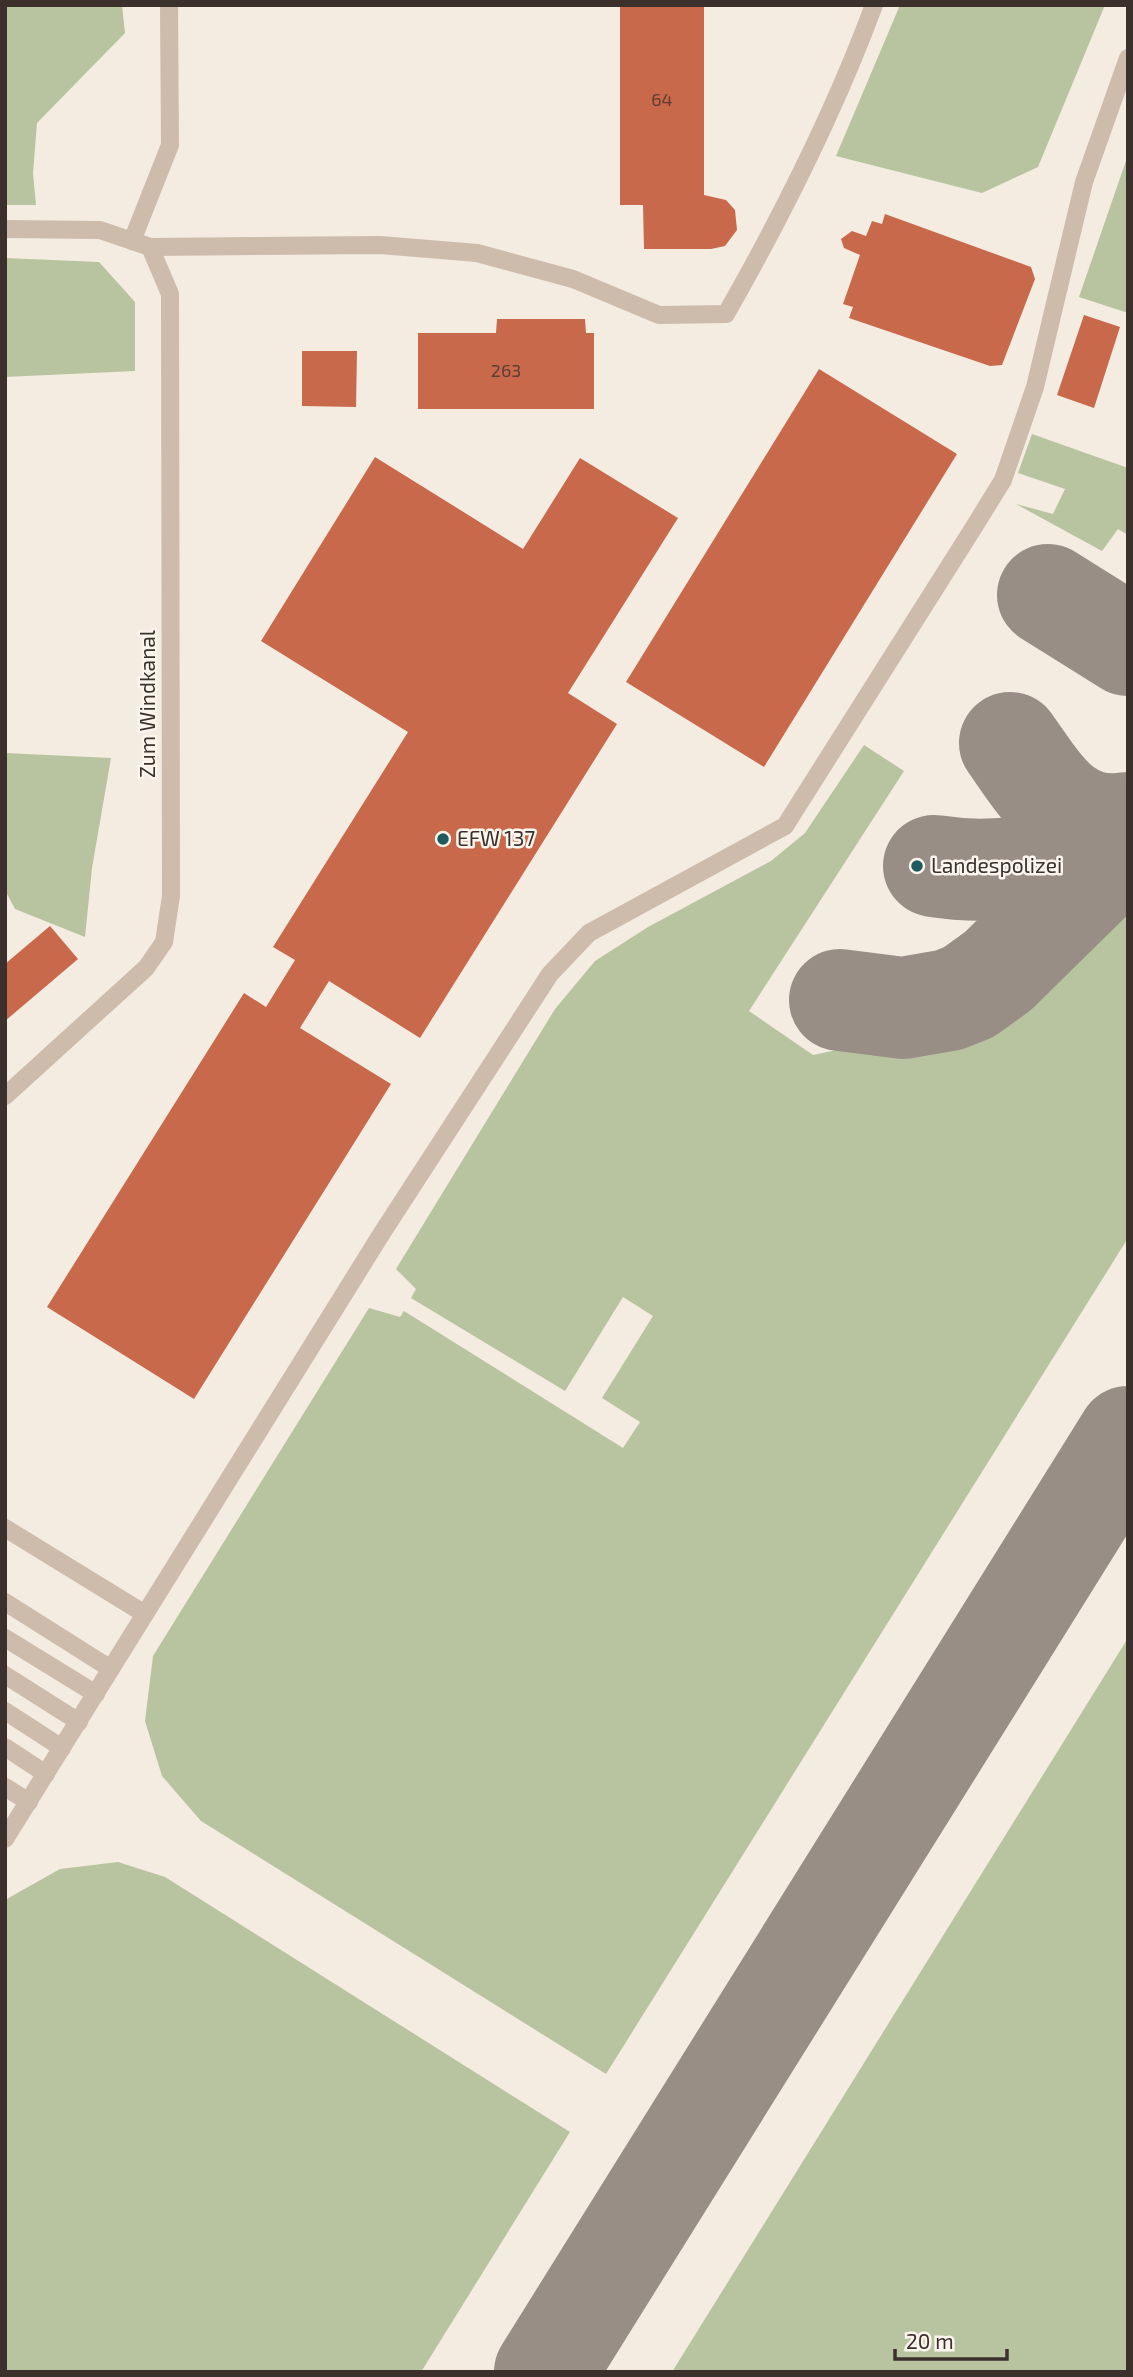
<svg xmlns="http://www.w3.org/2000/svg" width="1133" height="2377" font-family="'Exo 2',sans-serif">
<style>
.green{fill:#b8c4a0}
.lines{fill:none;stroke-linecap:round;stroke-linejoin:round}
.taxiway{stroke:#988e86;stroke-width:102}
.building{fill:#c8694b}
.lane{stroke:#cdbbac;stroke-width:18}
.street{stroke:#cdbbac;stroke-width:18}
.poi-dot{fill:#1f5a5e;stroke:#fbf5ee;stroke-width:2.5}
.labels{text-anchor:middle;stroke-width:5;stroke-linejoin:round;paint-order:stroke}
.number-label{font-size:18px;fill:#5e3e33}
.street-label{font-size:21px;fill:#3b302b;stroke:#fbf5ee}
.poi-label{font-size:21px;fill:#3b302b;stroke:#fbf5ee;text-anchor:start}
</style>
<rect width="100%" height="100%" fill="#f4ebe1"/>
<!-- green -->
<g class="green">
<polygon points="5,5 122,5 125,33 37,123 33,173 36,205 5,205"/>
<polygon points="900,5 1105,5 1038,167 982,193 836,156"/>
<polygon points="1128,155 1128,313 1079,297"/>
<polygon points="5,258 99,262 135,302 135,371 5,377"/>
<polygon points="1032,434 1128,468 1128,535 1118,529 1102,551 1016,504 1053,514 1065,489 1018,473"/>
<polygon points="864,745 904,771 749,1011 813,1055 981,1020 1128,873 1128,1238 606,2074 201,1821 162,1776 145,1721 153,1656 369,1308 400,1317 404,1311 623,1448 640,1422 602,1398 653,1316 623,1297 565,1391 411,1298 416,1289 396,1269 555,1009 595,961 648,927 771,861 805,833"/>
<polygon points="5,753 111,758 92,868 85,937 15,909 5,890"/>
<polygon points="1128,1638 1128,2372 672,2372"/>
<polygon points="118,1862 165,1877 570,2132 421,2372 5,2372 5,1900 60,1869"/>
</g>
<g class="lines">
<!-- taxiway -->
<g class="taxiway">
<polyline points="1048,595 1128,645"/>
<path d="M1010 743C1042 788 1065 832 1128 823"/>
<path d="M934 866C1005 877 1065 863 1128 828"/>
<polyline points="840,1000 903,1008 949,1000 969,992 998,971 1128,843"/>
<polyline points="545,2372 1128,1437"/>
</g>
</g>
<!-- building -->
<g class="building">
<polygon points="620,5 704,5 704,195 726,200 735,210 737,230 725,246 711,249 644,249 643,205 620,205"/>
<polygon points="885,214 1031,267 1035,279 1002,365 990,366 849,318 853,307 843,304 860,255 844,248 841,239 852,231 866,236 872,221 882,224"/>
<polygon points="1084,315 1120,327 1094,408 1057,395"/>
<polygon points="497,319 585,319 586,333 594,333 594,409 418,409 418,333 496,333"/>
<polygon points="302,351 357,351 356,407 302,406"/>
<polygon points="819,369 957,454 764,767 626,682"/>
<polygon points="375,457 523,549 580,458 678,518 568,693 617,724 420,1038 329,981 300,1028 391,1084 194,1399 47,1307 244,993 266,1007 295,960 273,947 408,732 261,641"/>
<polygon points="50,926 78,959 5,1021 5,964"/>
</g>
<g class="lines">
<!-- lane -->
<g class="lane">
<polyline points="132,241 170,145 169,5"/>
<path d="M150 247 380 245 477 253 573 279 659 315 726 314C783 214 834 113 874 5"/>
<polyline points="5,1528 145,1614"/>
<polyline points="5,1602 111,1669"/>
<polyline points="5,1638 96,1694"/>
<polyline points="5,1675 79,1722"/>
<polyline points="5,1711 62,1748"/>
<polyline points="5,1747 46,1774"/>
<polyline points="5,1787 29,1802"/>
<polyline points="5,1839 382,1233 550,974 589,933 785,826 974,527 1003,480 1035,387 1084,182 1128,58"/>
</g>
<!-- street -->
<polyline class="street" points="5,229 100,230 150,247 170,294 171,896 164,942 146,968 5,1096"/>
</g>
<!-- markers -->
<g class="poi-dot">
<circle cx="443" cy="839" r="7"/>
<circle cx="917" cy="866" r="7"/>
</g>
<g class="labels">
<!-- number labels -->
<g class="number-label">
<text x="662" y="106">64</text>
<text x="506" y="377">263</text>
</g>
<!-- street labels -->
<g class="street-label">
<text transform="translate(148 704) rotate(-90)" y="7">Zum Windkanal</text>
</g>
<!-- poi labels -->
<g class="poi-label">
<text x="457" y="846">EFW 137</text>
<text x="931" y="873">Landespolizei</text>
</g>
</g>
<!-- border -->
<rect width="1133" height="2377" fill="none" stroke="#3b302b" stroke-width="14"/>
<!-- scale -->
<path d="M895 2349v10h112v-10" fill="none" stroke="#3b302b" stroke-width="3.5"/>
<text x="906" y="2349" font-size="21" fill="#3b302b" stroke="#fbf5ee" stroke-width="5" paint-order="stroke">20 m</text>
</svg>
